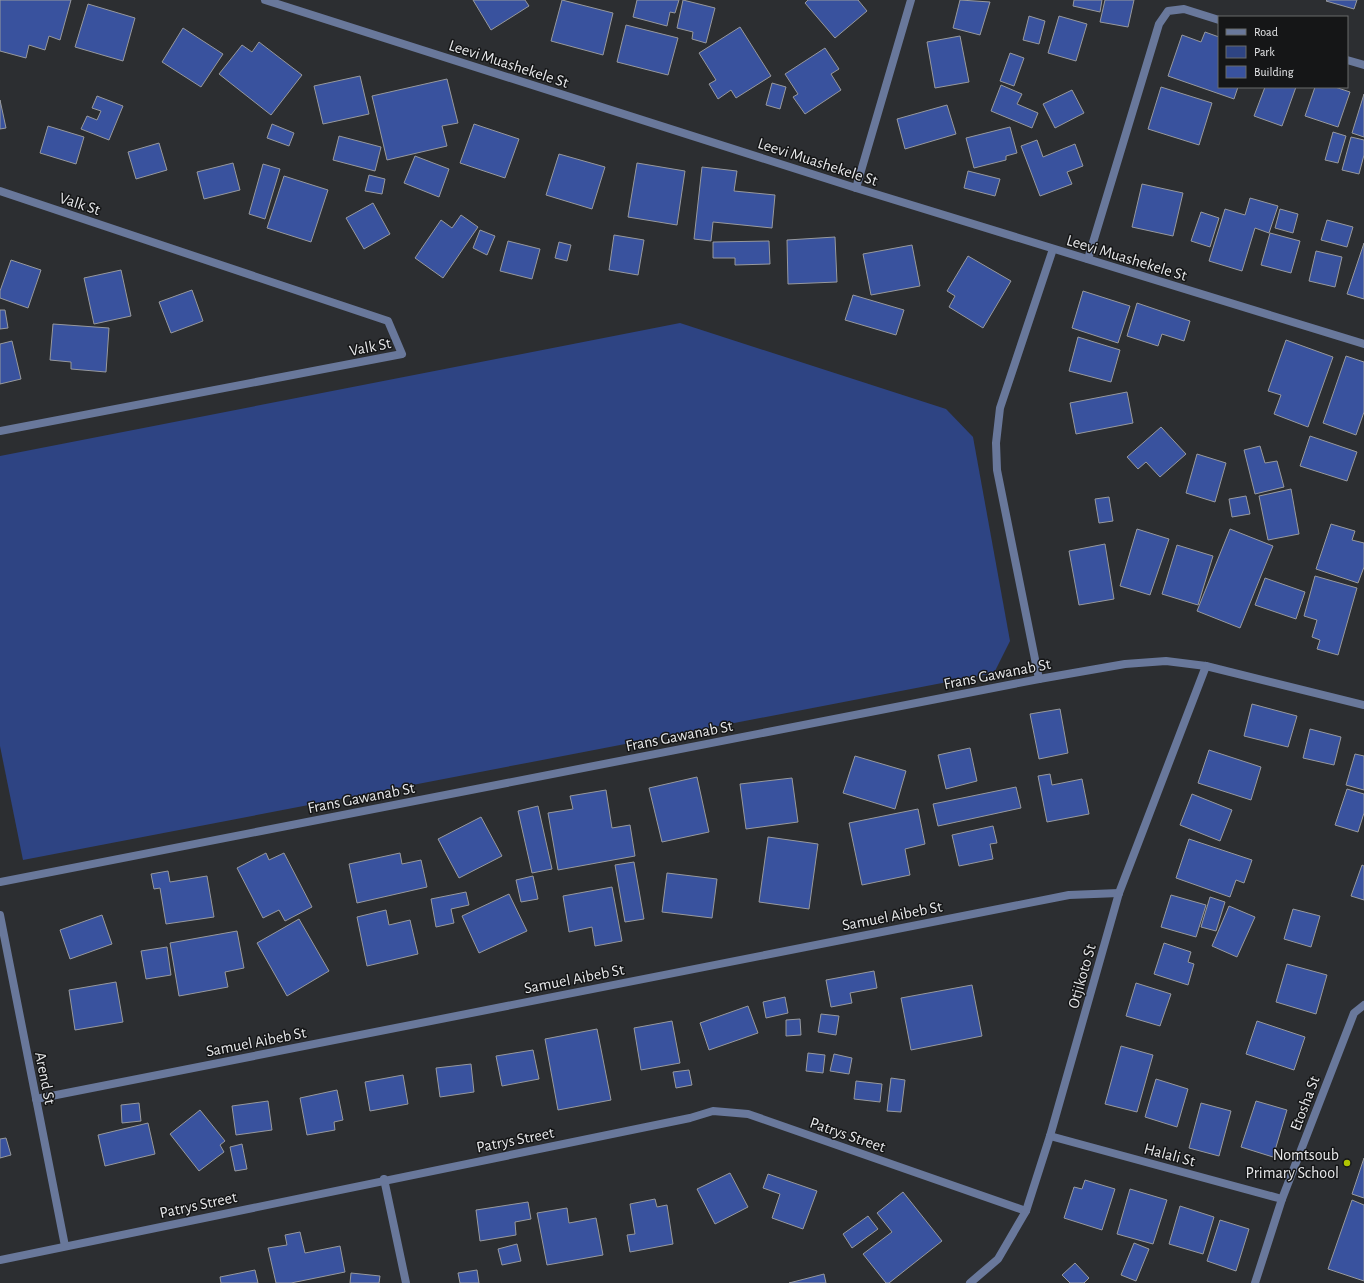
<svg xmlns="http://www.w3.org/2000/svg" width="1364" height="1283" font-family="'Alegreya Sans',sans-serif">
<style>
.green{fill:#2e4483}
.building{fill:#39529e;stroke:#97999d}
.lines{fill:none;stroke-linecap:round;stroke-linejoin:round}
.street{stroke:#69789b;stroke-width:8}
.poi-dot{fill:#b0c502;stroke:#151617;stroke-width:1.5}
.labels{text-anchor:middle;stroke-width:3;stroke-linejoin:round;paint-order:stroke}
.street-label{font-size:16px;fill:#e7e8ea;stroke:#151617}
.poi-label{font-size:16px;fill:#e7e8ea;stroke:#151617;text-anchor:end}
</style>
<rect width="100%" height="100%" fill="#2c2e31"/>
<!-- green -->
<polygon class="green" points="680,323 946,409 973,437 1010,641 994,673 23,860 0,746 0,456"/>
<!-- building -->
<g class="building">
<polygon points="0,0 71,0 60,40 49,36 45,50 29,45 26,58 0,51"/>
<polygon points="473,0 525,0 529,6 491,30"/>
<polygon points="562,0 613,13 603,55 551,41"/>
<polygon points="637,0 679,0 675,13 670,12 667,26 633,17"/>
<polygon points="683,0 715,8 706,43 692,39 693,32 677,28"/>
<polygon points="808,0 858,0 867,11 835,38 805,3"/>
<polygon points="960,0 990,2 980,35 953,28"/>
<polygon points="1074,0 1102,0 1100,12 1073,6"/>
<polygon points="1105,0 1134,0 1128,27 1100,22"/>
<polygon points="1327,0 1357,0 1354,9 1326,1"/>
<polygon points="88,4 135,18 123,61 75,47"/>
<polygon points="1029,16 1045,21 1039,44 1023,40"/>
<polygon points="1059,16 1087,24 1076,61 1048,53"/>
<polygon points="626,25 678,38 668,75 617,62"/>
<polygon points="740,27 771,76 736,98 731,90 718,99 709,84 716,80 699,53"/>
<polygon points="183,28 223,54 201,87 162,62"/>
<polygon points="1205,32 1219,37 1219,87 1238,87 1234,99 1168,76 1182,35 1201,42"/>
<polygon points="960,36 969,82 935,88 927,42"/>
<polygon points="259,42 302,75 271,115 219,74 242,45 252,52"/>
<polygon points="825,48 839,69 831,74 841,90 805,114 793,97 798,94 785,74"/>
<polygon points="1010,53 1024,58 1014,86 1000,81"/>
<polygon points="360,76 369,114 323,124 314,86"/>
<polygon points="447,79 458,123 442,126 447,146 387,160 372,96"/>
<polygon points="772,83 786,87 780,109 766,105"/>
<polygon points="1001,85 1022,94 1017,104 1038,113 1032,128 991,111"/>
<polygon points="1161,87 1212,103 1199,145 1148,129"/>
<polygon points="1265,87 1296,87 1282,126 1254,116"/>
<polygon points="1315,87 1335,87 1350,92 1338,127 1305,116"/>
<polygon points="1072,90 1084,113 1055,128 1043,104"/>
<polygon points="1364,94 1364,137 1352,133"/>
<polygon points="97,96 123,106 109,140 81,129 87,116 97,120 101,111 92,108"/>
<polygon points="0,100 6,128 0,129"/>
<polygon points="947,105 956,134 905,149 897,119"/>
<polygon points="272,124 294,133 289,146 267,138"/>
<polygon points="474,124 519,139 505,178 460,163"/>
<polygon points="48,126 84,137 76,164 40,153"/>
<polygon points="1010,127 1017,153 1006,156 1006,160 974,168 966,138"/>
<polygon points="1333,132 1346,136 1338,163 1325,160"/>
<polygon points="339,136 381,147 375,171 333,160"/>
<polygon points="1351,137 1364,140 1364,155 1359,174 1342,170"/>
<polygon points="1037,140 1043,157 1075,144 1083,166 1067,172 1072,184 1040,196 1021,146"/>
<polygon points="159,143 167,170 136,179 128,152"/>
<polygon points="559,154 605,167 592,209 546,195"/>
<polygon points="415,156 449,169 439,197 404,183"/>
<polygon points="233,163 240,190 204,199 197,172"/>
<polygon points="637,163 685,171 677,225 628,217"/>
<polygon points="263,164 280,169 265,219 249,214"/>
<polygon points="702,167 737,171 734,191 775,195 772,228 713,222 711,241 694,239"/>
<polygon points="968,171 1000,179 995,196 964,188"/>
<polygon points="369,175 385,179 382,194 365,191"/>
<polygon points="284,176 328,190 311,242 267,228"/>
<polygon points="1142,184 1183,193 1173,236 1132,227"/>
<polygon points="1250,198 1278,206 1269,233 1255,228 1242,271 1209,261 1225,209 1245,215"/>
<polygon points="373,203 390,234 364,249 346,218"/>
<polygon points="1280,209 1298,214 1293,233 1275,228"/>
<polygon points="1201,212 1219,218 1210,247 1191,241"/>
<polygon points="461,215 478,227 443,278 415,258 441,220 452,228"/>
<polygon points="1327,220 1353,227 1347,247 1321,240"/>
<polygon points="480,230 495,236 487,255 473,248"/>
<polygon points="1270,233 1300,241 1291,273 1261,265"/>
<polygon points="614,235 644,240 638,275 609,270"/>
<polygon points="835,237 837,282 788,284 787,240"/>
<polygon points="508,241 540,249 532,279 500,271"/>
<polygon points="769,241 770,264 735,265 735,258 713,258 713,242"/>
<polygon points="559,242 571,245 567,261 555,258"/>
<polygon points="1364,243 1364,299 1347,294"/>
<polygon points="912,245 920,286 871,295 863,254"/>
<polygon points="1316,251 1342,257 1335,287 1309,281"/>
<polygon points="968,256 1011,281 983,328 949,307 955,296 947,291"/>
<polygon points="11,260 41,270 28,308 0,298 0,291"/>
<polygon points="121,270 131,316 94,324 84,278"/>
<polygon points="192,290 203,321 171,333 159,302"/>
<polygon points="1083,291 1130,306 1118,343 1072,328"/>
<polygon points="853,295 904,310 896,335 845,320"/>
<polygon points="1137,303 1190,321 1184,341 1162,334 1158,346 1127,336"/>
<polygon points="0,310 5,310 8,328 0,329"/>
<polygon points="53,324 109,328 106,372 71,369 71,362 50,360"/>
<polygon points="1078,337 1120,350 1111,382 1069,371"/>
<polygon points="1286,340 1333,357 1308,427 1274,414 1281,395 1268,391"/>
<polygon points="12,341 21,379 0,384 0,344"/>
<polygon points="1346,356 1364,362 1364,412 1356,435 1323,423"/>
<polygon points="1127,392 1133,423 1076,434 1070,403"/>
<polygon points="1161,427 1186,454 1160,477 1146,462 1138,469 1127,457"/>
<polygon points="1310,436 1357,452 1347,481 1300,466"/>
<polygon points="1260,446 1265,463 1277,461 1284,487 1255,494 1244,450"/>
<polygon points="1197,454 1226,463 1215,502 1186,493"/>
<polygon points="1291,489 1299,534 1268,540 1259,496"/>
<polygon points="1246,496 1250,514 1232,517 1229,499"/>
<polygon points="1109,497 1113,521 1099,523 1095,499"/>
<polygon points="1331,524 1355,531 1352,540 1364,543 1364,567 1358,583 1316,569"/>
<polygon points="1137,529 1169,539 1150,595 1120,586"/>
<polygon points="1230,529 1273,546 1240,628 1197,611"/>
<polygon points="1105,544 1114,599 1079,605 1069,551"/>
<polygon points="1177,545 1213,556 1198,605 1162,594"/>
<polygon points="1315,576 1357,588 1338,655 1317,649 1320,640 1312,637 1317,620 1304,616"/>
<polygon points="1265,578 1305,592 1296,619 1255,605"/>
<polygon points="1252,704 1297,716 1288,747 1244,736"/>
<polygon points="1060,709 1068,753 1039,759 1030,714"/>
<polygon points="1310,729 1341,737 1334,765 1303,758"/>
<polygon points="970,748 977,781 946,789 938,755"/>
<polygon points="1209,750 1261,767 1251,800 1198,783"/>
<polygon points="1355,754 1364,756 1364,790 1346,785"/>
<polygon points="855,756 906,771 895,809 843,793"/>
<polygon points="1050,774 1052,785 1082,779 1089,814 1047,822 1038,776"/>
<polygon points="697,777 709,832 662,842 649,788"/>
<polygon points="792,778 798,822 746,829 740,784"/>
<polygon points="1016,787 1021,808 938,826 933,804"/>
<polygon points="1347,789 1364,794 1364,813 1358,832 1335,825"/>
<polygon points="606,790 612,828 630,825 635,856 558,870 548,813 573,809 570,796"/>
<polygon points="1192,794 1232,810 1220,841 1180,825"/>
<polygon points="538,806 552,869 532,873 518,811"/>
<polygon points="918,809 925,844 905,849 910,875 862,885 849,823"/>
<polygon points="481,817 502,856 459,878 438,839"/>
<polygon points="993,826 997,843 990,844 993,859 959,866 952,835"/>
<polygon points="768,837 818,844 809,909 759,902"/>
<polygon points="1189,839 1252,860 1244,883 1236,880 1230,897 1176,878"/>
<polygon points="266,853 269,860 284,853 312,907 285,921 279,910 263,918 237,868"/>
<polygon points="400,853 402,864 421,860 427,887 357,903 349,864"/>
<polygon points="634,862 644,919 625,922 615,865"/>
<polygon points="1362,865 1364,866 1364,900 1351,896"/>
<polygon points="168,871 170,882 207,876 214,917 166,924 160,888 154,889 151,874"/>
<polygon points="667,873 717,879 712,918 662,912"/>
<polygon points="533,876 538,899 521,902 516,880"/>
<polygon points="612,887 622,941 595,946 592,927 569,932 563,896"/>
<polygon points="466,892 469,905 451,909 454,923 436,927 431,899"/>
<polygon points="509,894 527,931 479,953 462,916"/>
<polygon points="1171,895 1206,905 1196,937 1161,927"/>
<polygon points="1210,897 1225,902 1216,931 1201,927"/>
<polygon points="1229,906 1255,917 1237,957 1212,946"/>
<polygon points="1293,909 1320,916 1311,947 1284,939"/>
<polygon points="386,910 389,925 410,920 418,954 367,966 357,917"/>
<polygon points="102,915 112,944 70,959 60,930"/>
<polygon points="299,919 329,971 287,996 257,943"/>
<polygon points="237,931 244,968 225,972 228,987 179,996 170,943"/>
<polygon points="1164,943 1191,952 1188,962 1194,964 1188,985 1154,974"/>
<polygon points="167,947 171,975 146,979 141,951"/>
<polygon points="1287,964 1327,975 1316,1014 1276,1002"/>
<polygon points="874,971 877,988 850,993 852,1003 831,1007 826,980"/>
<polygon points="116,982 123,1022 75,1030 69,990"/>
<polygon points="1136,983 1171,994 1160,1026 1126,1016"/>
<polygon points="972,985 982,1036 911,1050 901,998"/>
<polygon points="785,997 788,1013 766,1018 763,1002"/>
<polygon points="748,1006 758,1033 709,1050 700,1023"/>
<polygon points="821,1014 839,1016 836,1035 818,1032"/>
<polygon points="800,1019 801,1035 786,1036 786,1020"/>
<polygon points="672,1021 680,1063 641,1070 634,1028"/>
<polygon points="1257,1021 1305,1037 1294,1070 1246,1054"/>
<polygon points="597,1029 611,1100 558,1110 545,1039"/>
<polygon points="1121,1046 1153,1055 1137,1112 1105,1104"/>
<polygon points="533,1050 539,1079 502,1086 496,1056"/>
<polygon points="808,1053 825,1055 823,1073 806,1071"/>
<polygon points="834,1054 852,1058 849,1074 830,1071"/>
<polygon points="471,1064 474,1092 440,1097 436,1068"/>
<polygon points="689,1070 692,1085 676,1088 673,1072"/>
<polygon points="403,1075 408,1104 370,1111 365,1082"/>
<polygon points="891,1078 905,1080 901,1112 887,1111"/>
<polygon points="1156,1079 1188,1089 1177,1127 1145,1117"/>
<polygon points="856,1081 882,1084 880,1102 854,1099"/>
<polygon points="337,1090 343,1120 334,1122 335,1130 307,1135 300,1098"/>
<polygon points="268,1101 272,1130 236,1135 232,1106"/>
<polygon points="1256,1101 1287,1110 1273,1157 1241,1147"/>
<polygon points="139,1103 141,1121 122,1123 121,1105"/>
<polygon points="1201,1103 1231,1111 1219,1156 1189,1148"/>
<polygon points="200,1110 225,1141 220,1145 224,1152 199,1171 170,1134"/>
<polygon points="148,1123 155,1154 105,1166 98,1135"/>
<polygon points="6,1138 11,1155 0,1158 0,1139"/>
<polygon points="242,1144 247,1169 235,1171 230,1147"/>
<polygon points="1364,1158 1364,1198 1352,1194"/>
<polygon points="730,1173 748,1207 715,1224 697,1189"/>
<polygon points="768,1174 817,1191 803,1229 772,1218 780,1194 763,1188"/>
<polygon points="1085,1180 1115,1189 1102,1230 1064,1218 1074,1187 1082,1189"/>
<polygon points="1130,1189 1167,1200 1153,1244 1117,1234"/>
<polygon points="903,1192 942,1241 889,1283 886,1283 863,1254 892,1232 877,1213"/>
<polygon points="655,1199 657,1207 667,1205 673,1244 630,1252 627,1235 635,1234 630,1204"/>
<polygon points="1352,1200 1364,1205 1364,1281 1328,1269"/>
<polygon points="528,1202 531,1219 515,1222 516,1235 480,1241 476,1210"/>
<polygon points="1180,1206 1214,1217 1203,1254 1169,1244"/>
<polygon points="567,1208 569,1223 596,1218 603,1255 547,1265 537,1213"/>
<polygon points="868,1216 878,1229 852,1248 843,1234"/>
<polygon points="1220,1220 1249,1229 1236,1271 1207,1261"/>
<polygon points="300,1232 305,1253 340,1246 345,1272 291,1283 276,1283 268,1248 287,1245 285,1235"/>
<polygon points="1134,1243 1149,1249 1136,1281 1121,1275"/>
<polygon points="517,1244 521,1261 502,1265 498,1249"/>
<polygon points="1075,1263 1089,1278 1084,1283 1070,1283 1062,1275"/>
<polygon points="255,1270 258,1283 221,1283 220,1277"/>
<polygon points="477,1270 479,1283 460,1283 458,1273"/>
<polygon points="351,1273 380,1276 379,1283 350,1283"/>
<polygon points="824,1274 826,1283 789,1283"/>
</g>
<g class="lines">
<!-- street -->
<g class="street">
<polyline points="265,0 856,188 1364,344"/>
<polyline points="1347,60 1364,65"/>
<polyline points="856,188 911,0"/>
<polyline points="0,191 388,321 402,354 0,431"/>
<polyline points="1088,259 1159,24 1168,11 1184,9 1219,20"/>
<polyline points="1039,679 997,470 996,443 1000,408 1053,249"/>
<polyline points="0,882 1039,679 1125,664 1166,661 1206,666 1364,705"/>
<polyline points="0,915 65,1246"/>
<polyline points="36,1099 1069,895 1119,893"/>
<polyline points="1050,1136 1282,1199"/>
<polyline points="384,1179 406,1283"/>
<polyline points="0,1260 690,1118 713,1111 748,1114 1026,1211"/>
<polyline points="970,1283 998,1259 1026,1211 1050,1136 1119,893 1206,666"/>
<polyline points="1255,1283 1282,1199 1354,1013 1364,1005"/>
</g>
</g>
<!-- markers -->
<circle class="poi-dot" cx="1347" cy="1163" r="4"/>
<g class="labels">
<!-- street labels -->
<g class="street-label">
<text transform="translate(509 63) rotate(18)" y="6">Leevi Muashekele St</text>
<text transform="translate(818 161) rotate(18)" y="6">Leevi Muashekele St</text>
<text transform="translate(80 203) rotate(18)" y="6">Valk St</text>
<text transform="translate(1127 257) rotate(17)" y="6">Leevi Muashekele St</text>
<text transform="translate(370 346) rotate(-11)" y="6">Valk St</text>
<text transform="translate(997 673) rotate(-11)" y="6">Frans Gawanab St</text>
<text transform="translate(679 735) rotate(-11)" y="6">Frans Gawanab St</text>
<text transform="translate(361 797) rotate(-11)" y="6">Frans Gawanab St</text>
<text transform="translate(892 915) rotate(-11)" y="6">Samuel Aibeb St</text>
<text transform="translate(1081 976) rotate(-74)" y="6">Otjikoto St</text>
<text transform="translate(574 978) rotate(-11)" y="6">Samuel Aibeb St</text>
<text transform="translate(256 1041) rotate(-11)" y="6">Samuel Aibeb St</text>
<text transform="translate(46 1078) rotate(79)" y="6">Arend St</text>
<text transform="translate(1304 1103) rotate(-69)" y="6">Etosha St</text>
<text transform="translate(848 1134) rotate(19)" y="6">Patrys Street</text>
<text transform="translate(515 1139) rotate(-11)" y="6">Patrys Street</text>
<text transform="translate(1170 1154) rotate(15)" y="6">Halali St</text>
<text transform="translate(198 1204) rotate(-12)" y="6">Patrys Street</text>
</g>
<!-- poi labels -->
<g class="poi-label">
<text x="1339" y="1160">Nomtsoub<tspan x="1339" dy="18">Primary School</tspan></text>
</g>
</g>
<!-- legend -->
<rect x="1218" y="16" width="130" height="72" fill="#151617" stroke="#696a6b"/>
<rect x="1226" y="29" width="20" height="6" fill="#69789b" stroke="#696a6b"/>
<text x="1254" y="36" font-size="12" fill="#e7e8ea">Road</text>
<rect x="1226" y="46" width="20" height="12" fill="#2e4483" stroke="#696a6b"/>
<text x="1254" y="56" font-size="12" fill="#e7e8ea">Park</text>
<rect x="1226" y="66" width="20" height="12" fill="#39529e" stroke="#696a6b"/>
<text x="1254" y="76" font-size="12" fill="#e7e8ea">Building</text>
</svg>
